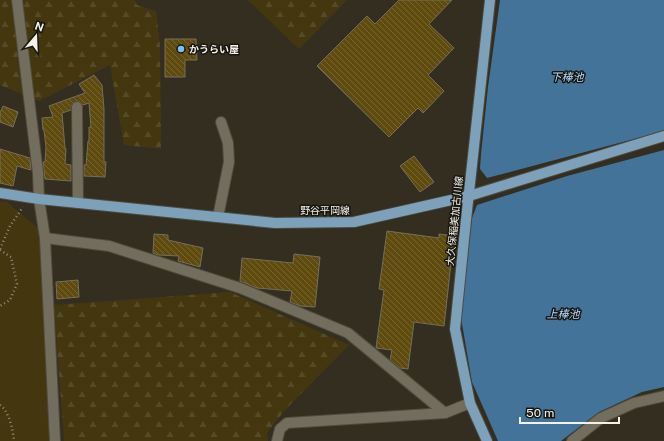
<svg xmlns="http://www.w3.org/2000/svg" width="664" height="441" font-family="'Public Sans','Noto Sans JP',sans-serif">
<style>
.green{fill:#443710}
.forest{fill:url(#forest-firs)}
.water{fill:#437398}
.building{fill:url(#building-back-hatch);stroke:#746e5e}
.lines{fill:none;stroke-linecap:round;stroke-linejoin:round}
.minor-casing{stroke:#4f4b3e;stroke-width:12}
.major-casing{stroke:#4f4b3e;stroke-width:12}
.path{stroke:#8e897d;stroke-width:2.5;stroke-dasharray:1 3;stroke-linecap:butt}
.minor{stroke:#736d5d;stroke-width:10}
.major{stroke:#7da1ba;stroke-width:10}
.poi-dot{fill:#78bff8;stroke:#181610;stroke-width:1.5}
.labels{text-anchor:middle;stroke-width:3;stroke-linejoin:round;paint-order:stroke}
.poi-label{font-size:10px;font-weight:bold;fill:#f5f1e8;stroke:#181610;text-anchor:start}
.street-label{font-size:10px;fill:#f5f1e8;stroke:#181610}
.water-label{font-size:11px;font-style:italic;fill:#b2dcff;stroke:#181610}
</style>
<defs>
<pattern id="forest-firs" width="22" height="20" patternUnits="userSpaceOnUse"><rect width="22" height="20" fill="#443710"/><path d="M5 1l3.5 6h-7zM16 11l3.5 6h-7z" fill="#564b27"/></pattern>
<pattern id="building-back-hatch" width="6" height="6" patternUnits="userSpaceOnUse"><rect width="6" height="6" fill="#5f4b0e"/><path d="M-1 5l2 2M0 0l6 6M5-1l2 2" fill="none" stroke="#776531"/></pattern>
</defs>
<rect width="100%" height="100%" fill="#332e1f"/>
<!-- green -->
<polygon class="green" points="0,201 7,202 39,229 51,441 0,441"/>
<!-- forest -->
<g class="forest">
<polygon points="0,0 135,0 137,5 156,11 160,46 161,149 124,145 110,65 39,101 0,85"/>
<polygon points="248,0 347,0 299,49"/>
<polygon points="230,292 349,345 285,410 267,433 268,441 64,441 54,305"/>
</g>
<!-- water -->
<g class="water">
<polygon points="500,0 664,0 664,131 487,178 480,169 481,154 488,87"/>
<polygon points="664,150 664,387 642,392 599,412 561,441 498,441 472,382 461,318 472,218 477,205 567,176"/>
</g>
<!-- building -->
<g class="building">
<polygon points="399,0 452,0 429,24 454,48 428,75 444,91 423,113 418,108 389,137 317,66 367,16 375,24"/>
<polygon points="165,39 196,39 197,60 185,60 185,77 165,77"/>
<polygon points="94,75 102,85 104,109 104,162 106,162 105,177 84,176 84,165 86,165 88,141 89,141 89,127 91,127 89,103 83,105 80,102 77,101 72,104 71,110 62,113 65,148 66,149 65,164 71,165 71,181 45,179 43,162 45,162 46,147 44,130 43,130 42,118 53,117 49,106 85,93 79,84"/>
<polygon points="3,106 18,112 13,127 0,122 0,113"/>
<polygon points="0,149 30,158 31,170 17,166 13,186 0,183"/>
<polygon points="414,156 434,182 420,192 400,166"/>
<polygon points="387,231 439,238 439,234 454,236 444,326 414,322 408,369 400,368 390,360 392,350 376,348 384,290 379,289"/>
<polygon points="154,234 168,235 168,240 203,248 200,267 178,261 179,256 158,255 153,253"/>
<polygon points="294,254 320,257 315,307 300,306 290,302 292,291 257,288 240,281 242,258 293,263"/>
<polygon points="78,280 79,297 57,299 56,282"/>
</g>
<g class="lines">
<!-- minor casing -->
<g class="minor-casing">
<g id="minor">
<polyline points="17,0 38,173 39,199 45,238 55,441"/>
<polyline points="77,107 78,203"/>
<polyline points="218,217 229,162 228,143 221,122"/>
<polyline points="45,238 109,246 240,288 348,333 445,413 470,403"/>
<polyline points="277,441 280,429 287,423 445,413"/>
<polyline points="572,441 601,418 634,403 664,396"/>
</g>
</g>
<!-- major casing -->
<g class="major-casing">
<g id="major">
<polyline points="0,193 39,199 275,223 354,222 469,196 664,136"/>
<polyline points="487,441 470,403 455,329 466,220 490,0"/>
</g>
</g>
<!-- path -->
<g class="path">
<polyline points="0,249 10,226 23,207"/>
<polyline points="0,250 11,257 17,284 10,300 0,306"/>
<path d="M0 405C9 411 13 430 14 441"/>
</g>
<!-- minor -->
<use href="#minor" class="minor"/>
<!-- major -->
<use href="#major" class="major"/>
</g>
<!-- markers -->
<circle class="poi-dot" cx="181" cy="49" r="4"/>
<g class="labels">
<!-- poi labels -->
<g class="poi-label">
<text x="189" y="53">かうらい屋</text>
</g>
<!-- street labels -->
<g class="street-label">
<text x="325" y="214">野谷平岡線</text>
<text transform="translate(454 221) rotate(-84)" y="4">大久保稲美加古川線</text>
</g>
<!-- water labels -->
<g class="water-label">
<text x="567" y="81">下棒池</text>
<text x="563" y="318">上棒池</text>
</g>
</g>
<!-- north arrow -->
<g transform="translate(36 36) rotate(19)" stroke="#181610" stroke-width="3" paint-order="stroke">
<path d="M0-3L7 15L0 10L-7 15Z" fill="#f5f1e8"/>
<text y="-6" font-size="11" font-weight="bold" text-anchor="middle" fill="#f5f1e8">N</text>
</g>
<!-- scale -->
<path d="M520 417v6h99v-6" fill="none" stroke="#f5f1e8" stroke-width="2"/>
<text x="526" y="417" font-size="12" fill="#f5f1e8" stroke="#181610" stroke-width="3" paint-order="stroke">50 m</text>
</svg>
